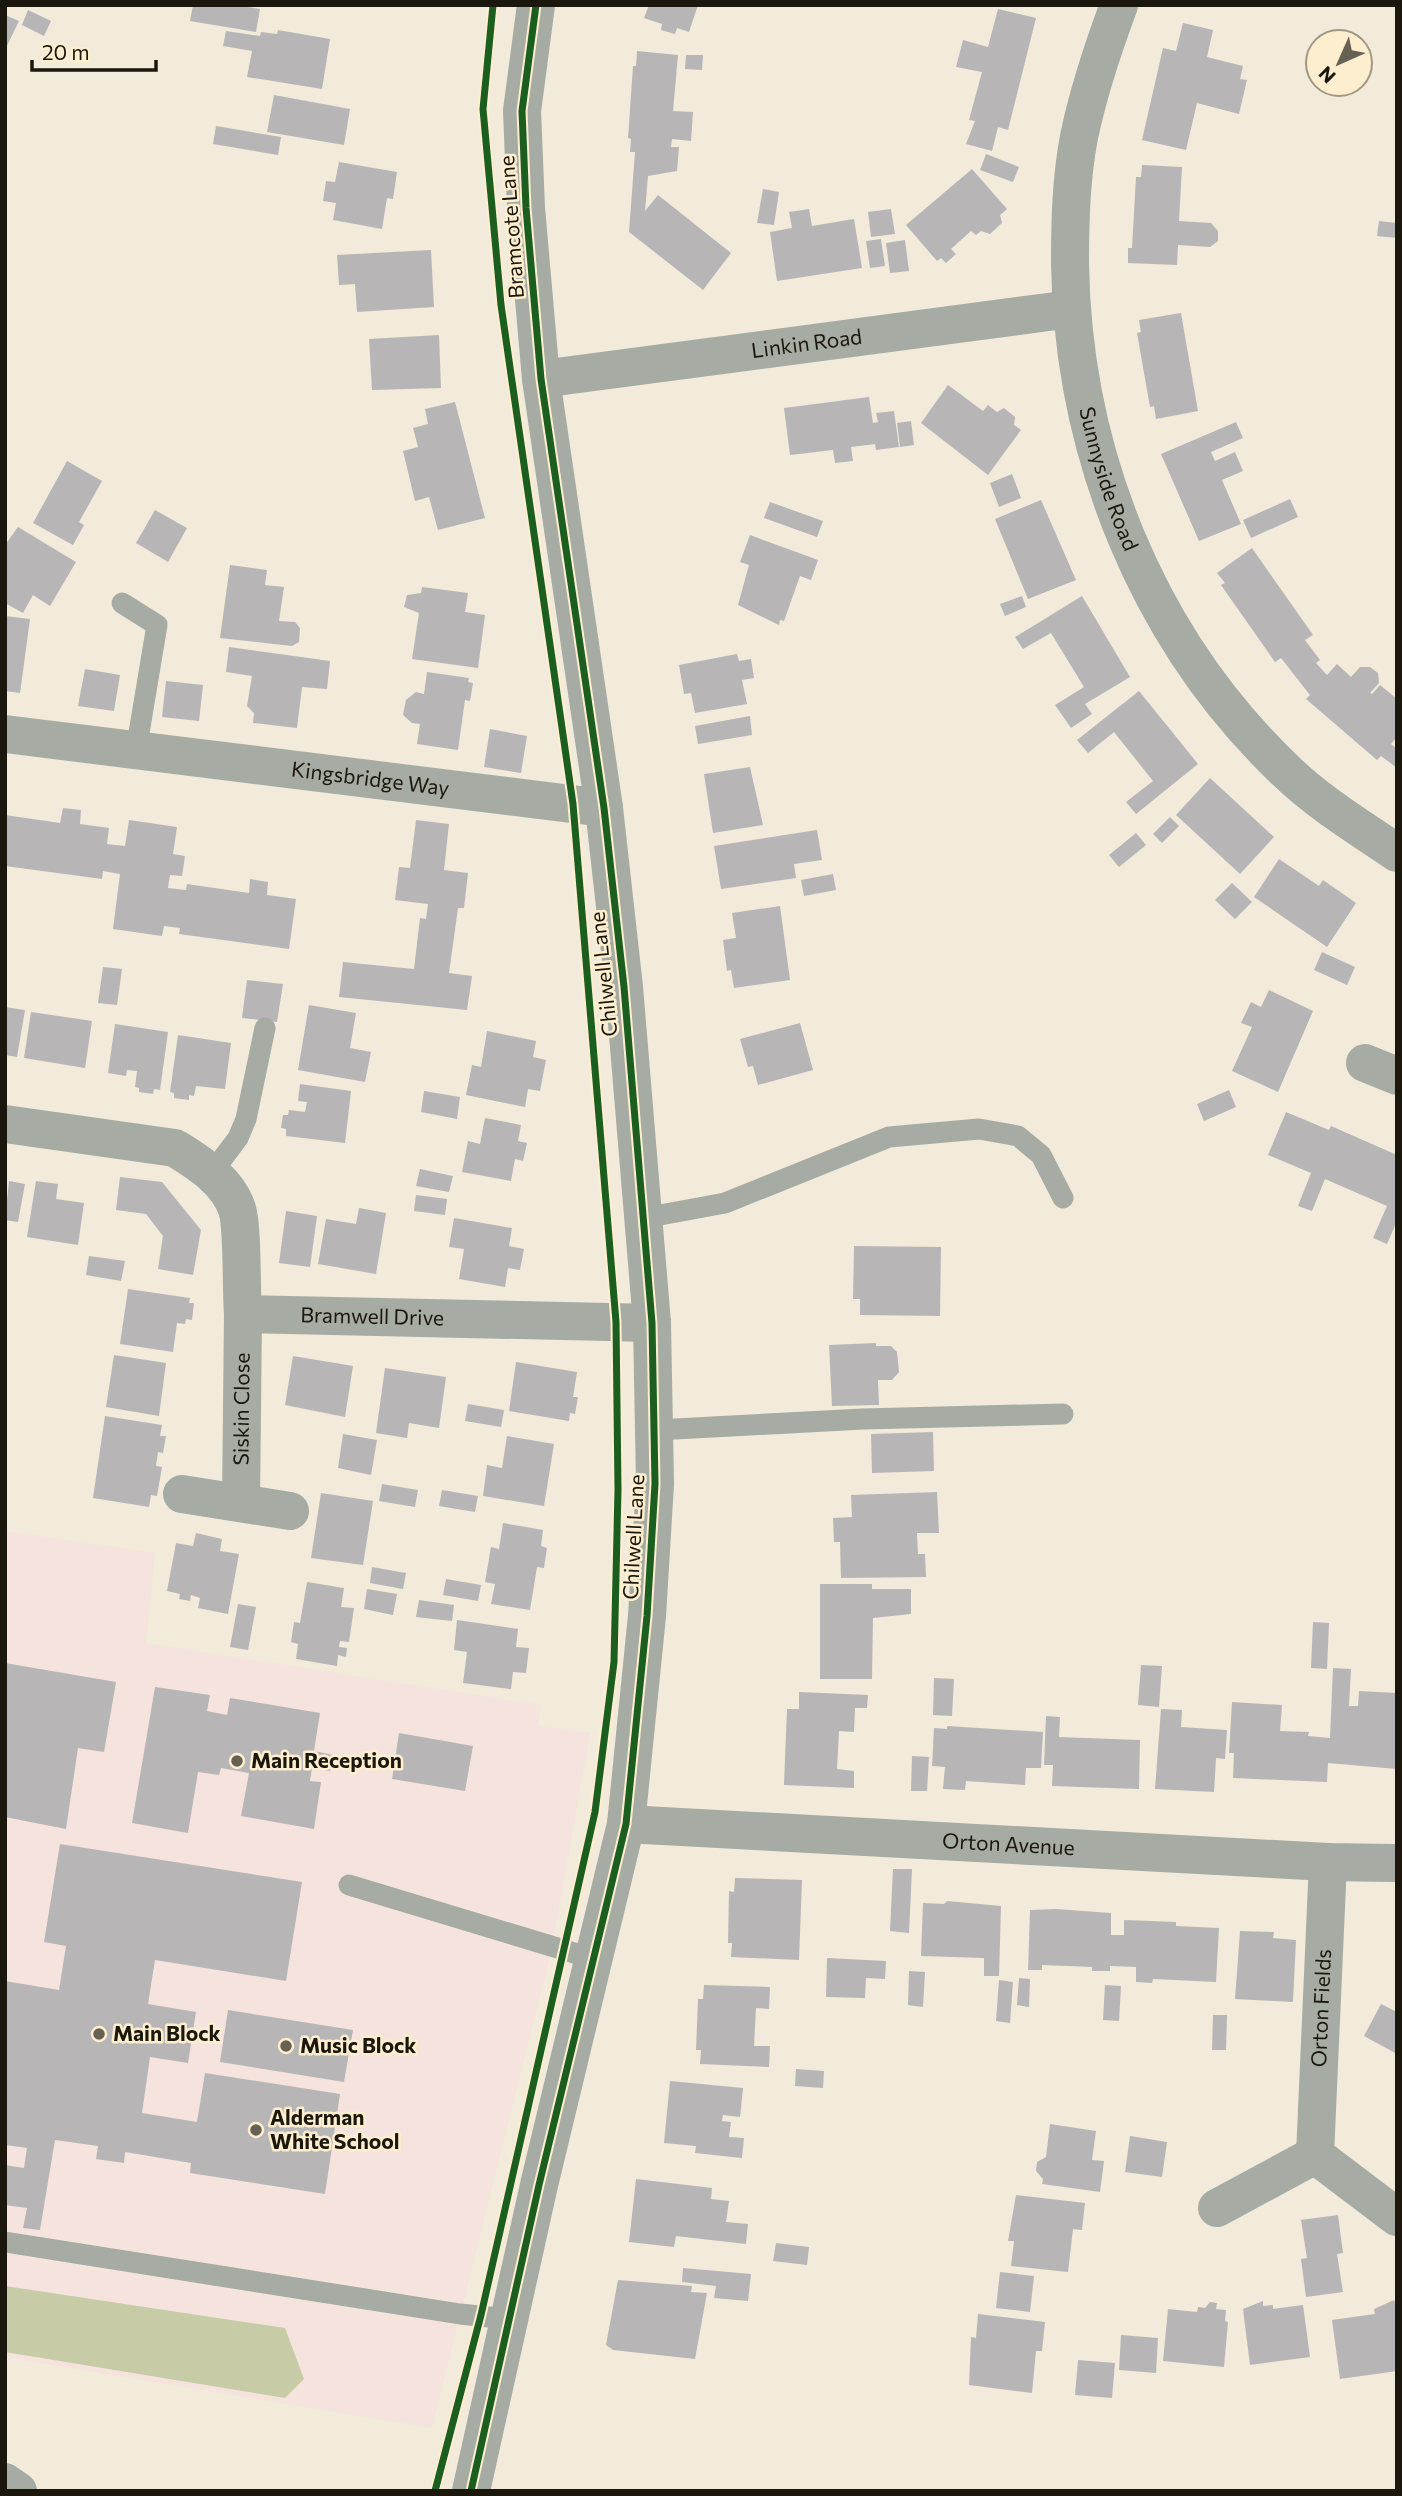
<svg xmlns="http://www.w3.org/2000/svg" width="1402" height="2496" font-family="Commissioner,sans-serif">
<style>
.education{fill:#f5e3de}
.forest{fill:#c8cca6}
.building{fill:#b8b5b7}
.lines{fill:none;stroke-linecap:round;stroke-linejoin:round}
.service{stroke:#a6aba4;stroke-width:21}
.minor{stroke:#a6aba4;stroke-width:38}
.tertiary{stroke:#a6aba4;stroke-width:38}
.cycleway-casing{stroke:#fceecf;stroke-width:11}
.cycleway{stroke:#1b5e20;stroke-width:7}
.poi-dot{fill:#676154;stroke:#fceecf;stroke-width:2.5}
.labels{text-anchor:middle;stroke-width:5;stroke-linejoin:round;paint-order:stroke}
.street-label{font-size:21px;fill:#1c170c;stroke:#fceecf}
.poi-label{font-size:21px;font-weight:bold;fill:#1c170c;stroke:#fceecf;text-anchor:start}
</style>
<rect width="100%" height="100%" fill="#f2eada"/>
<!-- education -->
<polygon class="education" points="5,1531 155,1553 146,1643 541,1705 538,1725 590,1733 552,1947 432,2428 5,2357"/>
<!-- forest -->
<polygon class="forest" points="5,2286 285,2328 304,2379 285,2398 5,2352"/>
<!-- building -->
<g class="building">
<polygon points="193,5 236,5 260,9 256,32 190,21"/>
<polygon points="649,5 698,5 689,32 677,28 675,34 661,30 662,24 644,18"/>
<polygon points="998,9 1036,18 1008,130 998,127 992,151 966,144 975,121 969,120 982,72 956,67 963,40 988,47"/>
<polygon points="28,10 51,21 44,36 22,25"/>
<polygon points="5,15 19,21 5,50"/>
<polygon points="1183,23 1213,30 1207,57 1243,66 1240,79 1247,80 1239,114 1197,103 1186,150 1142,140 1163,48 1176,51"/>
<polygon points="278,30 330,39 322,89 247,77 252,51 223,46 226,31 260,36 261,32 277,34"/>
<polygon points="637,51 678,55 673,111 693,112 691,141 672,139 671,147 679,147 677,171 648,176 645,211 658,195 731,253 703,290 629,232 635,152 630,152 631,139 628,138 633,66 636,66"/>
<polygon points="686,55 703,55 702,70 685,69"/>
<polygon points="274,95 350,109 344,145 267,132"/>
<polygon points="216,126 281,137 278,155 213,144"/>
<polygon points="986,154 1019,167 1013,182 980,170"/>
<polygon points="339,162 397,172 393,199 387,198 382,229 333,220 336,203 323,201 326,181 335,182"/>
<polygon points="1142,165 1182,167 1179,221 1211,223 1218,231 1218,241 1210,247 1178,245 1177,265 1128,263 1128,248 1132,248 1136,177 1141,177"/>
<polygon points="972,169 1007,209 1000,215 1002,223 990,234 981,231 976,235 971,231 951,249 956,254 946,263 941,258 937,261 906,225"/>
<polygon points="763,189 779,192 774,225 757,223"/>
<polygon points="809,209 812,226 854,219 862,268 777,281 770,232 792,228 789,212"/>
<polygon points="891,209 895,234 871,237 868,212"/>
<polygon points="1379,221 1397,223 1397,238 1377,236"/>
<polygon points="881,239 885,266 870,268 866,241"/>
<polygon points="905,240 909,271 890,273 886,243"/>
<polygon points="431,250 434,307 357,312 355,284 339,285 337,255"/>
<polygon points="1181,313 1198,411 1156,419 1154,406 1150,407 1137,333 1141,332 1139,320"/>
<polygon points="439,335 441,388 372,390 369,339"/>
<polygon points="948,385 983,411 988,405 997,412 1004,408 1015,417 1014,425 1021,430 988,475 921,423"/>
<polygon points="869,397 873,423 878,422 876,413 894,411 899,447 876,450 875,444 851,447 853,461 835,463 833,450 790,455 784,408"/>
<polygon points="455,402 485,518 438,530 429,497 415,501 403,451 418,447 413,428 428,424 425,409"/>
<polygon points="911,421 914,445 900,447 897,423"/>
<polygon points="1236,422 1243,438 1211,452 1215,461 1235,452 1243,471 1222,480 1241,524 1199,541 1161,454"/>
<polygon points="67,461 102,481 79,522 84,525 73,545 33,523"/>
<polygon points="1012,474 1021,498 999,507 990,483"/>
<polygon points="1290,499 1298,517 1251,538 1243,520"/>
<polygon points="1041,500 1076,580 1028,599 995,519"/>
<polygon points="770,502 823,521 817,537 764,518"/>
<polygon points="155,510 187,528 168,562 136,543"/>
<polygon points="18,527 76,562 50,606 33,595 23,613 5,603 5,545"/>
<polygon points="750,535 818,560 811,580 800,576 784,621 780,620 779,625 738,605 749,565 740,562"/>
<polygon points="1252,548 1313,635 1305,640 1320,660 1316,663 1327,675 1337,664 1351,677 1360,667 1370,667 1378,673 1379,683 1370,693 1372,694 1380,685 1397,699 1397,737 1391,744 1397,749 1397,768 1381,756 1377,760 1306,699 1310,695 1281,658 1275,662 1221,585 1225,583 1217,573"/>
<polygon points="230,565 267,570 265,585 284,587 279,621 295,622 300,628 299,642 292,646 220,638"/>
<polygon points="422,587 468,593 465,612 485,615 478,668 412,659 419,613 404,607 407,595 421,593"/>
<polygon points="1022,596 1026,607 1005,616 1000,604"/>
<polygon points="1082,596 1130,677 1085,704 1092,714 1071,728 1055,705 1084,687 1051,633 1023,649 1015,637"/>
<polygon points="5,616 30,619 20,693 5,691"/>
<polygon points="229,647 330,661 327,689 302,687 297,728 253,723 254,713 247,706 252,676 226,672"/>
<polygon points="737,654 739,661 751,659 754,678 742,680 747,704 695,713 691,693 684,694 679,665"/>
<polygon points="85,669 120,675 114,711 78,706"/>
<polygon points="427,672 469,678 468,682 473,683 470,701 465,700 458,750 417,744 420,724 412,723 403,715 406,700 416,692 424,694"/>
<polygon points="166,681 203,685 199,721 162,717"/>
<polygon points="1139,691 1198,764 1136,814 1126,802 1153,781 1114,732 1088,753 1077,740"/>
<polygon points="750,716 752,735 698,744 695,726"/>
<polygon points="490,729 527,736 521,773 484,767"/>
<polygon points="750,767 763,825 713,833 704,774"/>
<polygon points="1210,778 1274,837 1240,874 1176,815"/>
<polygon points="63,808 81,810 80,824 109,828 107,844 125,846 129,820 177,827 173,854 185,856 182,876 170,875 168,888 186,890 187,884 249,893 250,879 268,882 267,895 296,899 289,949 179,934 180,928 164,926 162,936 113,929 120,874 103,871 102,879 5,866 5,815 60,823"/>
<polygon points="1170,817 1179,826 1162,843 1153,834"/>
<polygon points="416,820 449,824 444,870 468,873 464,908 458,908 449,973 472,976 467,1010 339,997 343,962 414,969 420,918 426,919 428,904 395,900 399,867 410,868"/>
<polygon points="817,830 822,860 794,864 796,878 721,889 714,846"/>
<polygon points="1136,833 1146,845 1119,867 1109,855"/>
<polygon points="1279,859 1319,886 1323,880 1356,903 1327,947 1254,897"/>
<polygon points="833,874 836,890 804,896 801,880"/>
<polygon points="1232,883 1252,902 1235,919 1215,900"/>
<polygon points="780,906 790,980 734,988 731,970 727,971 723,940 736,938 732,913"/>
<polygon points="1322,952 1355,967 1347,985 1314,970"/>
<polygon points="103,967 122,969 117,1005 98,1003"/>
<polygon points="247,980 283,984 277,1022 242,1018"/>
<polygon points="1269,990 1313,1011 1278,1092 1232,1071 1252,1027 1241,1023 1251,1002 1261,1007"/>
<polygon points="309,1005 356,1013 350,1048 371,1052 365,1082 298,1070"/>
<polygon points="5,1007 25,1010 17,1057 5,1055"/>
<polygon points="31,1012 92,1021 85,1068 24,1058"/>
<polygon points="800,1023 813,1070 758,1085 753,1066 748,1067 740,1039"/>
<polygon points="115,1024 168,1032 160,1090 154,1089 153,1094 139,1092 139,1088 135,1087 137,1071 127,1070 126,1076 108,1073"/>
<polygon points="487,1031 536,1041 533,1057 546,1060 540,1091 528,1089 525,1107 466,1095 472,1065 481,1067"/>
<polygon points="178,1035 231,1043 225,1089 196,1086 194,1096 189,1095 189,1100 174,1098 174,1093 170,1092"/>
<polygon points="300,1084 351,1091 345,1143 286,1136 286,1129 281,1128 283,1115 288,1115 289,1110 305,1112 307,1102 298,1101"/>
<polygon points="1229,1090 1236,1107 1204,1121 1197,1104"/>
<polygon points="424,1091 460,1097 457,1119 421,1112"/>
<polygon points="1286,1112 1329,1130 1331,1126 1397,1155 1397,1221 1387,1244 1373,1238 1387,1206 1325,1179 1312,1211 1298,1206 1311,1173 1268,1155"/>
<polygon points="485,1118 521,1125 518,1141 527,1143 523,1161 515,1159 511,1181 462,1172 468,1141 480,1144"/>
<polygon points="420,1169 453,1176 449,1192 416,1186"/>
<polygon points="120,1177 162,1182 201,1230 193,1275 158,1269 163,1236 146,1214 116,1210"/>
<polygon points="9,1181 25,1184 18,1222 5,1220"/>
<polygon points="36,1181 58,1184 56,1199 84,1203 78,1245 27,1237"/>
<polygon points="416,1195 447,1199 445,1215 414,1211"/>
<polygon points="359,1208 386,1213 376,1274 318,1264 326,1219 356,1224"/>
<polygon points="286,1211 317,1216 310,1267 279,1263"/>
<polygon points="454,1218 512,1228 509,1246 524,1249 520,1270 508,1268 505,1287 459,1279 464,1249 449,1247"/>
<polygon points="854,1246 941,1247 940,1316 860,1315 860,1299 853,1299"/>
<polygon points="89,1256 125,1261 121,1281 86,1275"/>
<polygon points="128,1289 190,1298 189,1303 194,1303 192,1320 186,1319 185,1324 177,1323 173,1352 120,1344"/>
<polygon points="876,1343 876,1346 891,1346 897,1352 899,1372 892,1380 878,1380 879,1405 832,1406 829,1345"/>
<polygon points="114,1355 166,1363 159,1416 106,1407"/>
<polygon points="293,1356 353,1366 345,1417 285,1405"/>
<polygon points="516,1362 577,1372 573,1397 578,1397 575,1414 570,1413 569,1421 509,1411"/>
<polygon points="385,1368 446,1377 439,1428 409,1423 407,1438 376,1433"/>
<polygon points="468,1404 504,1410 501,1427 465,1421"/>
<polygon points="105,1416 162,1425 160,1436 166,1436 163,1453 158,1452 156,1466 162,1467 157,1496 151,1495 149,1507 93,1498"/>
<polygon points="933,1432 934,1471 872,1473 871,1434"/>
<polygon points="343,1434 377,1440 371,1475 338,1468"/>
<polygon points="507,1436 554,1444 544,1506 483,1496 487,1465 502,1468"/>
<polygon points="382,1484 418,1490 415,1507 379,1501"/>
<polygon points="442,1490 478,1496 475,1512 439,1506"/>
<polygon points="937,1492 939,1533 917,1533 918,1554 925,1554 926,1577 841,1578 840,1542 834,1542 833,1518 852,1517 851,1495"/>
<polygon points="321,1493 373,1501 363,1565 311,1558"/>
<polygon points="503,1523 543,1530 541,1546 547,1548 544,1568 537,1567 530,1610 491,1604 495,1584 485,1582 491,1547 499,1549"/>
<polygon points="196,1533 222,1539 220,1551 239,1554 228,1614 198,1608 200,1598 191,1595 190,1601 179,1599 180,1594 167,1591 176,1543 193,1546"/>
<polygon points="372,1567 406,1573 403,1589 370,1583"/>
<polygon points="446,1579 481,1585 478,1601 443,1595"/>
<polygon points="307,1582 344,1588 341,1607 354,1608 349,1642 340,1641 339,1647 347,1648 346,1657 338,1655 337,1666 296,1659 298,1644 291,1642 294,1622 300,1623"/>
<polygon points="820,1584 872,1584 872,1589 911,1589 911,1614 873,1618 872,1679 820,1679"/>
<polygon points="367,1589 397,1594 393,1615 364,1609"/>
<polygon points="419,1600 454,1605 452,1621 416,1617"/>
<polygon points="238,1604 256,1607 248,1650 230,1647"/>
<polygon points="457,1620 518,1629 516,1647 529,1648 526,1673 513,1672 511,1689 463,1683 467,1652 454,1650"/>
<polygon points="1313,1622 1329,1623 1327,1669 1311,1668"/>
<polygon points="5,1663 116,1682 104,1752 78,1748 66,1829 5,1817"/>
<polygon points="1141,1665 1162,1666 1159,1707 1138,1705"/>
<polygon points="1333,1668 1351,1669 1349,1706 1358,1706 1359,1691 1397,1693 1397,1769 1328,1763 1327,1782 1233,1778 1234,1753 1229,1753 1232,1702 1282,1705 1280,1731 1309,1732 1308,1736 1330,1738"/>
<polygon points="934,1678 954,1679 952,1716 933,1715"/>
<polygon points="155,1687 210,1695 207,1711 227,1715 230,1698 320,1713 314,1751 333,1755 330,1771 312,1768 310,1781 321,1782 314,1829 241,1816 249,1773 221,1768 219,1775 198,1772 188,1833 132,1823"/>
<polygon points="799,1692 868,1695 867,1708 855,1708 854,1732 839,1731 837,1769 854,1771 854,1788 784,1785 787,1709 799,1709"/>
<polygon points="1161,1709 1182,1710 1181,1727 1227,1730 1225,1759 1216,1758 1214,1792 1155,1789"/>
<polygon points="1046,1716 1060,1717 1059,1737 1140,1740 1139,1789 1052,1786 1053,1765 1044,1765"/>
<polygon points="947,1726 1043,1732 1041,1768 1026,1768 1025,1785 966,1781 965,1790 943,1789 945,1767 932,1766 934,1728 947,1729"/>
<polygon points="399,1733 473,1746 465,1791 392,1779"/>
<polygon points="912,1756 929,1757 927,1791 911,1791"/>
<polygon points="60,1844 302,1882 286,1981 155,1960 148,2004 196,2012 188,2063 150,2057 142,2113 197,2122 205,2073 340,2094 325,2194 190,2173 191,2163 125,2152 124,2163 96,2159 98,2146 55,2140 40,2230 23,2228 27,2208 5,2205 5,2165 24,2168 27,2148 5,2145 5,1981 59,1990 66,1946 44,1942"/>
<polygon points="893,1869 912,1869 909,1933 890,1931"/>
<polygon points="735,1878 802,1880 799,1960 731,1957 732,1943 728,1943 729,1891 734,1892"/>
<polygon points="947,1901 1001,1906 999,1976 984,1976 984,1958 921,1956 923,1903 944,1904"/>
<polygon points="1056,1909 1111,1913 1111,1935 1124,1935 1124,1920 1176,1922 1176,1926 1219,1928 1216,1982 1153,1979 1152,1983 1136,1982 1136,1967 1110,1966 1110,1971 1092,1971 1092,1967 1042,1965 1042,1970 1028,1970 1030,1910"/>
<polygon points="1240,1931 1274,1932 1273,1938 1296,1940 1293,2002 1235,1999"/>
<polygon points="827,1958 886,1961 885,1979 866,1978 865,1998 826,1997"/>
<polygon points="909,1971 925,1972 923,2007 908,2005"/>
<polygon points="1019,1978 1030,1979 1029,2007 1017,2005"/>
<polygon points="999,1980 1013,1982 1010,2023 996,2021"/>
<polygon points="704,1985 770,1987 769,2009 756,2008 754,2046 770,2046 769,2067 700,2064 701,2050 696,2050 698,1999 703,1999"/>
<polygon points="1105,1985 1121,1986 1119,2021 1103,2020"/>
<polygon points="1381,2004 1397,2012 1397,2054 1364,2036"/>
<polygon points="228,2010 353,2030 344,2082 220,2062"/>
<polygon points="1213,2015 1227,2015 1226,2050 1212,2050"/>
<polygon points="796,2069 824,2071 823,2088 795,2086"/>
<polygon points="670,2081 743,2088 740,2117 723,2115 722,2121 731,2122 729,2137 744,2138 742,2158 695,2153 696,2146 664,2143"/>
<polygon points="1050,2124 1096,2131 1092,2160 1104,2161 1100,2192 1042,2184 1043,2179 1036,2171 1037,2162 1046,2157"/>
<polygon points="1130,2136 1167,2142 1162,2177 1125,2172"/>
<polygon points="636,2179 712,2188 711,2199 729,2201 726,2222 748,2224 746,2244 676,2236 674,2247 629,2242"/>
<polygon points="1016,2195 1085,2203 1082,2230 1073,2229 1068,2272 1011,2266 1014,2241 1008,2241"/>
<polygon points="1338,2215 1343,2253 1337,2254 1343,2292 1306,2297 1301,2259 1307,2258 1301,2220"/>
<polygon points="776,2243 809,2247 807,2265 773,2261"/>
<polygon points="683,2268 751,2274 748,2301 714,2298 716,2286 682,2282"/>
<polygon points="1000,2272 1034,2276 1030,2312 996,2308"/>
<polygon points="618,2280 692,2286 691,2292 707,2293 695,2359 613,2350 606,2345"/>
<polygon points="1394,2300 1397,2306 1397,2371 1340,2379 1332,2320 1375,2314 1374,2309"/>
<polygon points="1263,2301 1263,2306 1273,2305 1273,2309 1303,2305 1310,2357 1250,2365 1243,2309"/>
<polygon points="1210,2302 1217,2303 1216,2309 1226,2310 1225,2321 1228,2322 1224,2367 1163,2361 1168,2309 1197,2312 1198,2307 1205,2308"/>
<polygon points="978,2314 1045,2322 1042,2351 1036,2351 1032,2393 969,2385 971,2337 976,2338"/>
<polygon points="1121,2335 1158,2338 1156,2373 1119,2370"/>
<polygon points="1078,2360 1115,2363 1112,2398 1075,2395"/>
</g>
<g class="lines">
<!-- service -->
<g class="service">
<polyline points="122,603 157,625 136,751"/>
<polyline points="211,1174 238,1138 246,1119 265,1028"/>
<polyline points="644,1218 725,1203 889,1137 979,1129 1018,1136 1041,1155 1063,1198"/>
<polyline points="656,1430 863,1419 1063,1414"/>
<polyline points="349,1885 594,1959"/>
<polyline points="5,2242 460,2314 508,2319"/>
</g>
<!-- minor -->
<g class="minor">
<path id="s1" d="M1119 5C1103 48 1088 93 1079 137 1071 179 1070 221 1070 264 1073 453 1147 639 1286 771 1319 803 1359 827 1397 853"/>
<path id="s2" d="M541 379 1071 309"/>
<path id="s3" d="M5 734 604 808"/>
<polyline points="1365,1063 1397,1076"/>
<path id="s4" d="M5 1124 175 1148C199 1163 227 1180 237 1209 243 1227 241 1290 243 1314L652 1323"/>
<polyline points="182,1494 290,1511"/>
<path id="s5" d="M241 1503 243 1314"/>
<path id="s6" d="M626 1824 1328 1862 1393 1863"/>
<path id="s7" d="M1315 2155 1328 1862"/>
<polyline points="1315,2155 1397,2217"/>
<polyline points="1217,2208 1315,2155"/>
<polyline points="5,2482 18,2491"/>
</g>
<!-- tertiary -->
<polyline class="tertiary" points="471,2491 539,2185 626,1824 647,1616 655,1484 652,1323 624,987 604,808 541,379 526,208 522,111 536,5"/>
<!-- cycleway casing -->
<g class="cycleway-casing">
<g id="cycleway">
<polyline points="435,2491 481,2315 595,1812 614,1662 618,1490 616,1322 573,804 501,305 483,109 493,5"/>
<polyline points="471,2491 539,2185 626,1824 647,1616 655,1484 652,1323 624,987 604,808 541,379 526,208 522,111 536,5"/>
</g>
</g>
<!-- cycleway -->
<use href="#cycleway" class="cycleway"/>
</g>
<!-- markers -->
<g class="poi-dot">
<circle cx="237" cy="1761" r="7"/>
<circle cx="99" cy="2034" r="7"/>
<circle cx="286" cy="2046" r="7"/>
<circle cx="256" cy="2130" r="7"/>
</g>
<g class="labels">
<!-- street labels -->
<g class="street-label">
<text transform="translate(512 227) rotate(-94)" y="7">Bramcote Lane</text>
<text dy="7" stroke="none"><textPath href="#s2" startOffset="268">Linkin Road</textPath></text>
<text dy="7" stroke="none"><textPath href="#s1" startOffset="485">Sunnyside Road</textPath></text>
<text dy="7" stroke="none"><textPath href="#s3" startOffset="368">Kingsbridge Way</textPath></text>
<text transform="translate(604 974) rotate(-96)" y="7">Chilwell Lane</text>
<text dy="7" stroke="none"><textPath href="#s4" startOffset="495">Bramwell Drive</textPath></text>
<text dy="7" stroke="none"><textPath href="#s5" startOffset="94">Siskin Close</textPath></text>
<text transform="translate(634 1537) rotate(-87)" y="7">Chilwell Lane</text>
<text dy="7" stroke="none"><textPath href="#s6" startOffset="383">Orton Avenue</textPath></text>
<text dy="7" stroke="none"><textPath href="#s7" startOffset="147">Orton Fields</textPath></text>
</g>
<!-- poi labels -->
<g class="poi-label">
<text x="251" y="1768">Main Reception</text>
<text x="113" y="2041">Main Block</text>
<text x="300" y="2053">Music Block</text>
<text x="270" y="2125">Alderman<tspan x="270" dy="24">White School</tspan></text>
</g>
</g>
<!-- border -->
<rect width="1402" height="2496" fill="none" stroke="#1c170c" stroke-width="14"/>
<!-- north arrow -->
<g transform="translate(1339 63) rotate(225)"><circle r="33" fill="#fceecf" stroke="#a29881" stroke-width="2"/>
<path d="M0-5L12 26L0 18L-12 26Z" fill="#676154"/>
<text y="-10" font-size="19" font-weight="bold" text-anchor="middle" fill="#1c170c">N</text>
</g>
<!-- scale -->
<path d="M32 60v10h124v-10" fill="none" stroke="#1c170c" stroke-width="3.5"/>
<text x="42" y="60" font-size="21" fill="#1c170c" stroke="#fceecf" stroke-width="5" paint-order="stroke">20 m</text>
</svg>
